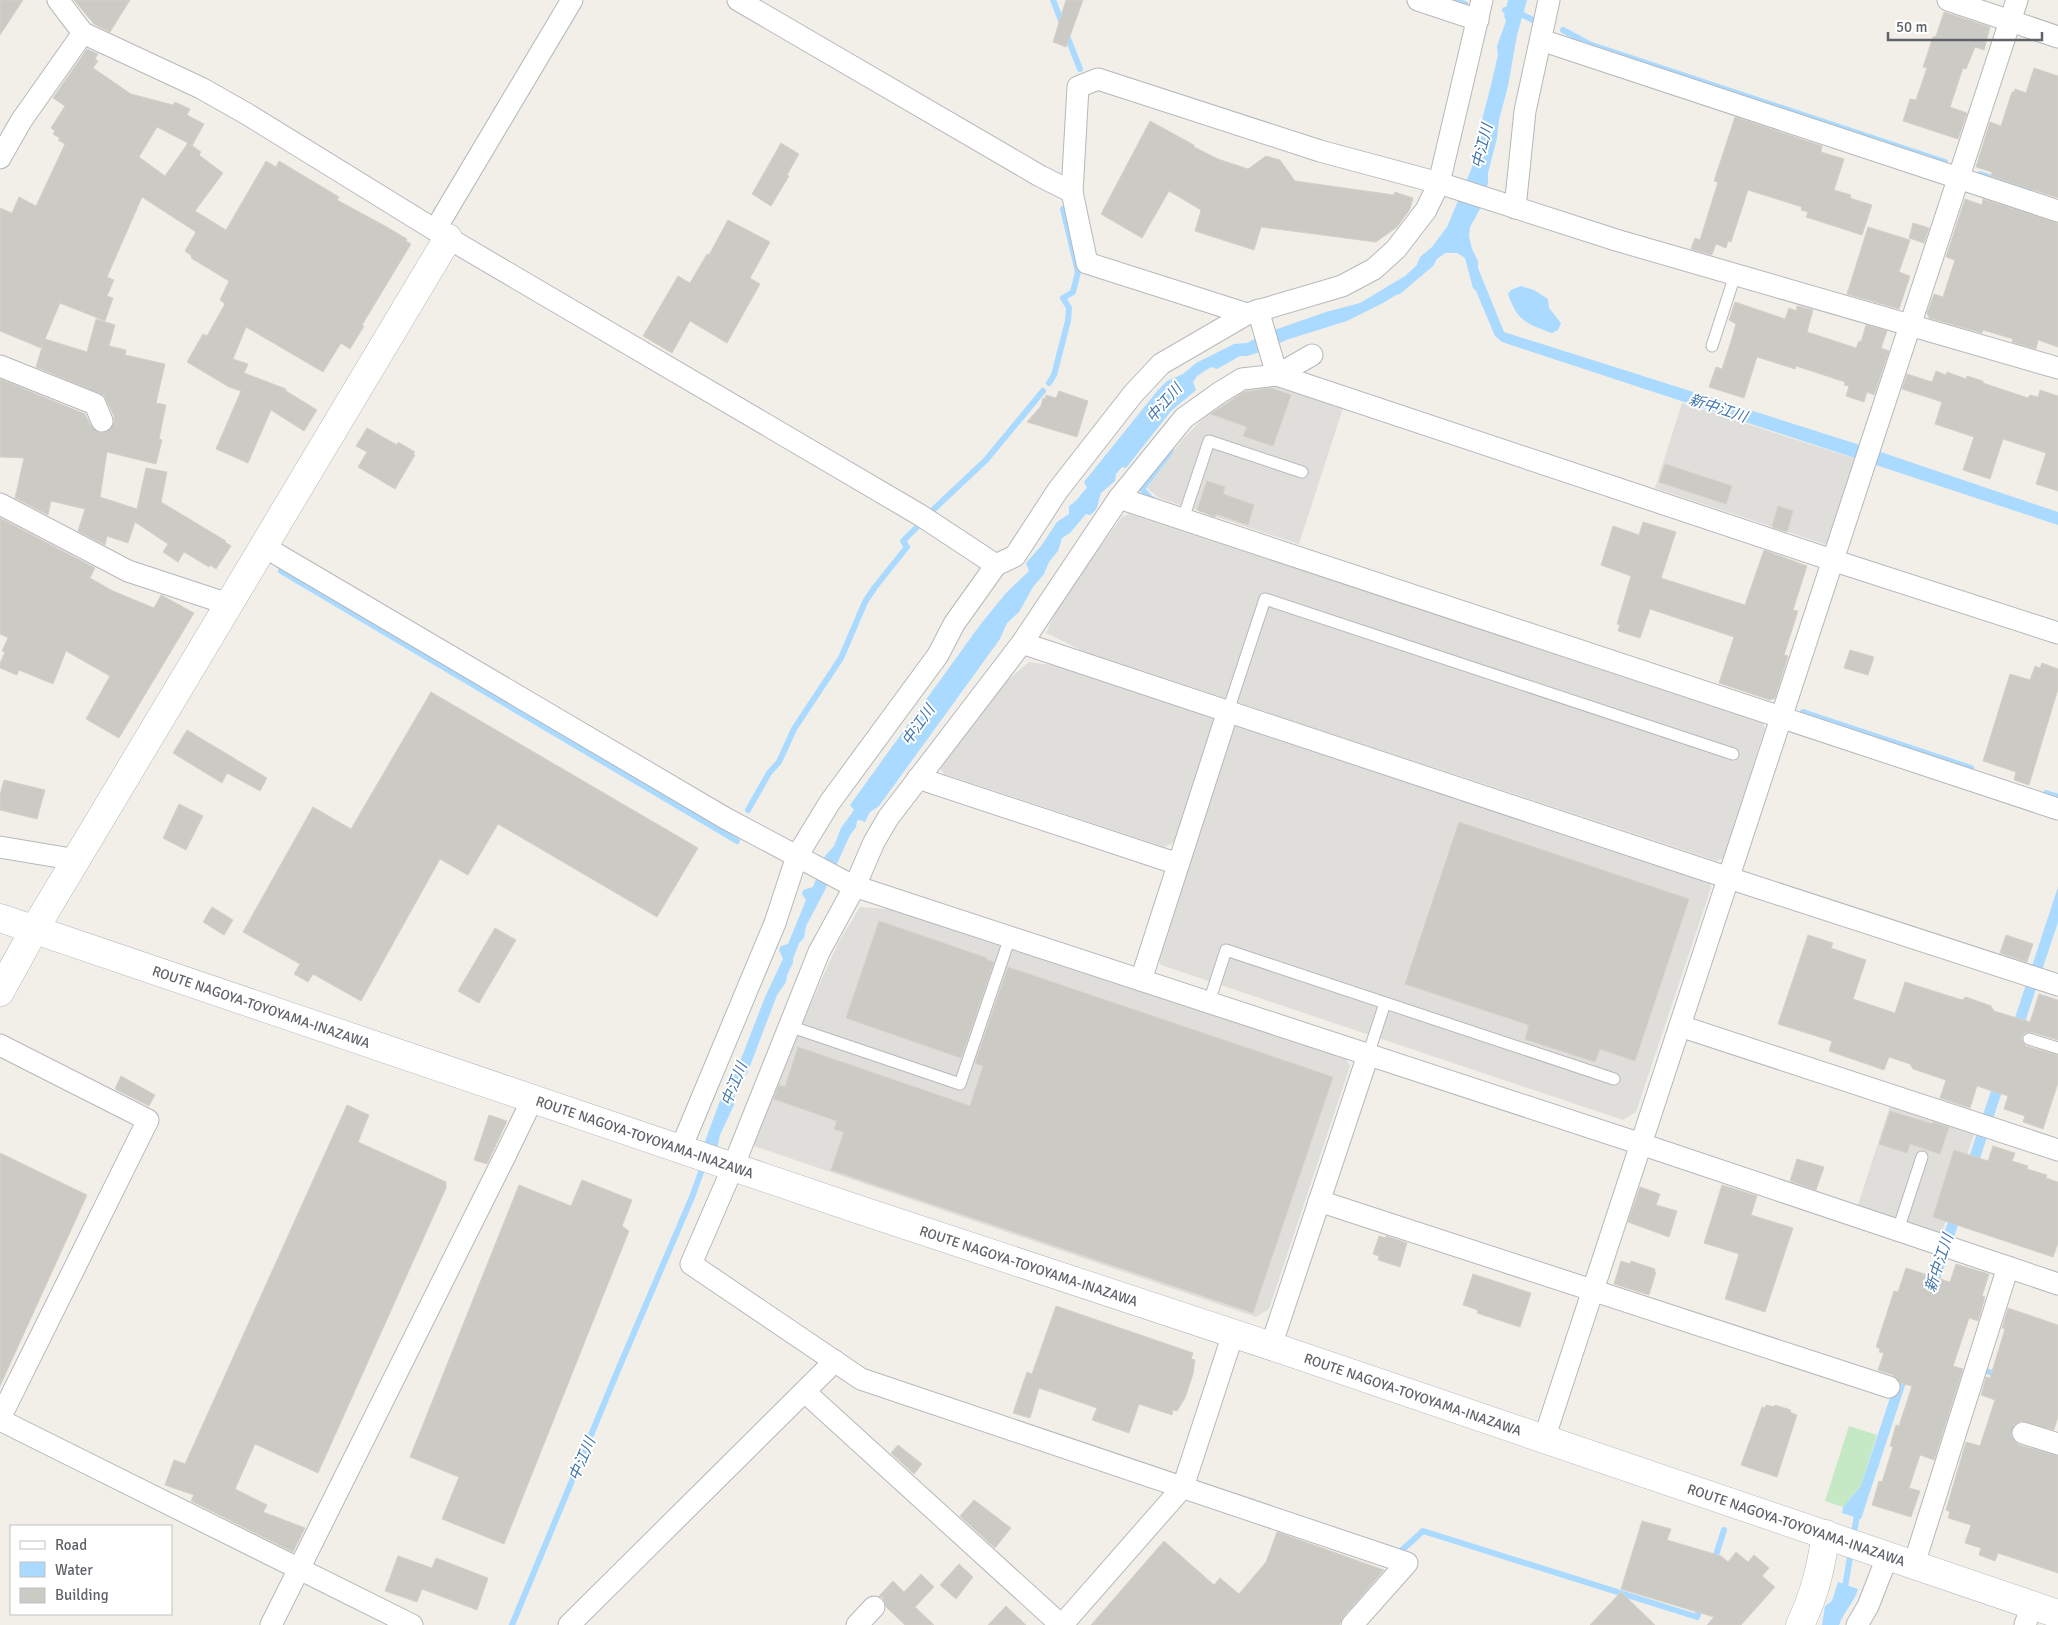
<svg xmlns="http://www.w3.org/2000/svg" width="2058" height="1625" font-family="Signika,'Noto Sans JP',sans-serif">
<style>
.industrial{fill:#e0deda}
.green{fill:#c5e8c5}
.water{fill:#aadaff}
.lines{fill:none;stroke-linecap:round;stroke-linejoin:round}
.stream{stroke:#aadaff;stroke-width:6}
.building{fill:#cccac5;stroke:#d6d1c6;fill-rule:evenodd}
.service-casing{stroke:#b5b8bc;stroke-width:13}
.minor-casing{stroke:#b5b8bc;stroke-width:23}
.tertiary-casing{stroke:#b5b8bc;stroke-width:29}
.secondary-casing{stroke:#b6babf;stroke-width:29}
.service{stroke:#fff;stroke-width:11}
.minor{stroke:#fff;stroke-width:21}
.tertiary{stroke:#fff;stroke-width:28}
.secondary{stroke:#fff;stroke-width:28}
.labels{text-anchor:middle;stroke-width:4;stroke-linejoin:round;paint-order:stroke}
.street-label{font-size:14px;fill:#5f6368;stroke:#fff}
.water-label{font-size:15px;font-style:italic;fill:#4174aa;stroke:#fff}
</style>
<rect width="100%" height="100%" fill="#f1efe8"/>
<!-- industrial -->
<g class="industrial">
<polygon points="1264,383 1318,400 1319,397 1344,405 1299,544 1159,498 1147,488 1181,441 1208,413 1234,395"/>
<polygon points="1682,403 1859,460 1827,545 1655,488"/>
<polygon points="1129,514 1761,720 1765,728 1724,858 1717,861 1085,652 1046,633 1061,600 1122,517"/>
<polygon points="1029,662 1088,670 1210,712 1215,719 1174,842 1165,847 944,774 939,766 995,691"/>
<polygon points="1242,722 1710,878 1711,888 1636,1112 1623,1120 1161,965 1156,953 1232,728"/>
<polygon points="860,907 901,910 1345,1057 1350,1066 1269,1309 1256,1317 748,1144 838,943"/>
<polygon points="1890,1106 1974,1134 1941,1235 1857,1208"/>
</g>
<!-- green -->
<polygon class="green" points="1849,1426 1877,1435 1861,1486 1843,1507 1825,1501"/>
<!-- water -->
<g class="water">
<path d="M1508 0H1527L1517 35 1508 86 1499 120 1497 138 1488 173V183L1480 209 1470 227 1469 236 1472 249 1478 261V268L1504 332 1860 445 2058 512V525L1502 342 1495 336 1476 291 1473 288 1465 258 1457 253H1445L1437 259 1433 266 1400 294 1396 295 1383 303 1347 321 1286 340 1264 351 1247 356H1240L1217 369 1211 367 1197 376 1193 382 1196 390 1171 411 1126 468 1122 467 1116 474 1115 481 1101 493C1097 503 1100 508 1090 515L1086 514 1070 533 1062 538 1058 551 1049 562 1044 574 1033 587 1019 612 1007 623 1000 639 879 806 870 812 865 822 860 820 857 821 856 827 850 835 824 892 806 926 804 938 799 943 793 959V963L787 975 786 982 777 995 747 1074 743 1075 739 1088 735 1093 734 1105 720 1135 715 1158 701 1152 724 1090 738 1067 765 997 783 959 779 950 781 946 788 944 806 900 802 894 803 890 813 887 825 856 834 846 841 828 854 810 850 805 980 625 1006 593 1029 571 1026 563 1041 546 1057 522 1069 514V506C1079 500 1080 494 1087 488L1084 482 1158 390 1167 381 1183 374 1196 363 1234 344 1247 343 1266 333 1326 312 1360 303 1405 276 1417 265 1420 257 1432 247 1447 227 1471 170 1477 149 1476 143 1491 85 1498 55 1497 46 1506 21 1504 16Z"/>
<path d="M1521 286 1534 290 1548 299 1549 308 1561 323 1558 330 1552 333C1527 324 1517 321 1508 294L1511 290Z"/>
<polygon points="2058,887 2058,922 1861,1519 1842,1513 1843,1507 1861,1486"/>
<path d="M1838 1582 1858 1589C1854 1603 1844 1611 1839 1625H1822L1825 1606 1832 1601Z"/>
</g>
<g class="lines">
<!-- stream -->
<g class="stream">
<polyline points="1053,0 1080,69"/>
<polyline points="1453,0 1465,4"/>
<polyline points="1505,10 1515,11 1533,20"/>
<polyline points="1563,30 1589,44 1945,162"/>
<polyline points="1980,174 2030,190"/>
<polyline points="1049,383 1054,375 1068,321 1069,308 1063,298 1073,292 1078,272 1063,209"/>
<polyline points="1154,500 1150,498 1142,489 1170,452 1172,446"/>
<polyline points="934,509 986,460 1043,391"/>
<polyline points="281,571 737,841"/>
<polyline points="1803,712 1971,768"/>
<polyline points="2046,793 2058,797"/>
<polyline points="748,810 769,773 779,762 794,729 841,658 865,602 875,587 907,547 903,541 920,524"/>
<polyline points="1986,1371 1999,1375"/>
<polyline points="1853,1539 1858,1509"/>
<polyline points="1402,1550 1423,1531 1697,1617 1701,1604"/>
<polyline points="1714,1561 1724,1530"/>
<polyline points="1844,1593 1851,1551"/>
<polyline points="512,1625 618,1370 692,1197 704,1164"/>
</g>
</g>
<!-- building -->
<g class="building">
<polygon points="0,0 23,0 0,35"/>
<polygon points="74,0 130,0 110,32 94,24"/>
<polygon points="1066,0 1083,0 1066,47 1053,42"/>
<polygon points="1944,12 1990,27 1984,50 1975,47 1966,69 1963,68 1950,107 1967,113 1958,139 1903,121 1910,99 1916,100 1927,68 1923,67 1933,37 1936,36"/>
<path d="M87 49 98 54 95 59 98 61 93 68 131 94 173 105 175 102 190 109 187 115 204 124 192 146 190 144 201 152 199 155 223 173 195 211 226 230 266 161 276 167 279 161 339 197 337 200 385 226 407 239 406 241 411 244 362 325 364 326 350 349 341 343 323 372 246 327 233 359 248 364 244 373 286 389V391L317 410 304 431 271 410 248 463 216 449 241 391 229 387 187 362 203 334 207 336 225 304 220 300 229 281 191 258 192 256 185 251 196 232 142 197 107 277 114 280 107 296 113 298 105 321 60 303 45 339 87 352 96 319 115 325 109 346 126 350 125 355 165 364 156 403 166 405 159 439 162 440 156 464 107 452 100 497 137 509 146 468 167 472 161 502 226 541 225 542 231 546 216 569 210 565 209 567 184 552 178 562 163 552 168 544 135 522 128 543 107 536 105 545 78 531 85 509 51 501 48 515 15 498 24 458 0 457V379L85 414 91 426 100 433 107 432 114 423V416L104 395 36 367 43 344 41 348 0 331V208L12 213 19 197 36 206 65 144 58 140 60 138 53 134 55 131 51 128 65 106 53 98ZM157 127 188 143 165 176 139 157Z"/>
<polygon points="2034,68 2058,76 2058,198 1991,176 1992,172 1976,167 1990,122 2001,126 2012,92 2014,92 2015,89 2026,93"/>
<polygon points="1735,117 1822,146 1821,152 1844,159 1834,190 1851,195 1850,198 1872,205 1862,235 1806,217 1808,212 1801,210 1802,207 1748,190 1731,242 1728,241 1726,248 1716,244 1712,255 1691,249 1695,238 1700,240 1718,182 1714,181"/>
<polygon points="1150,121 1194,145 1194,147 1218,159 1248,169 1266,156 1280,160 1295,181 1394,195 1395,192 1413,198 1410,209 1397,227 1376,242 1261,227 1254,250 1195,231 1201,210 1169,191 1142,238 1101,214"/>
<polygon points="781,143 799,154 787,175 789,176 771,206 752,194"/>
<polygon points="1965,199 1982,205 1983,199 2058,223 2058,347 2038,340 2036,349 2012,342 2013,339 1983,330 1982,333 1929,318 1927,313 1934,294 1943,297 1955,260 1946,257"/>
<polygon points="728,220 770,242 750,278 760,284 727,343 690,321 672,353 643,336 678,276 690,283 707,254 709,255"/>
<polygon points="1913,223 1929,228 1924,243 1909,238"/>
<polygon points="1868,227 1910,240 1899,272 1910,276 1899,309 1847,294"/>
<polygon points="1735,302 1785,319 1789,308 1796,311 1797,306 1813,310 1807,332 1856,348 1859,341 1861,342 1866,325 1887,331 1881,348 1889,351 1874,395 1867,392 1864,402 1846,396 1849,386 1844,385 1845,382 1796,366 1795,369 1757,357 1744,398 1709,387 1716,367 1722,369 1732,338 1736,324 1729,320"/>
<polygon points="1936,371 1946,375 1947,372 1966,379 1967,376 1983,381 1983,383 2028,398 2030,395 2038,397 2040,390 2058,396 2058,491 2036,484 2046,453 2003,439 1990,479 1963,470 1974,437 1935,424 1942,402 1902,389 1907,374 1932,382"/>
<polygon points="1271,388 1291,395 1273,446 1243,436 1247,427 1211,414 1244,392"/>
<polygon points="1059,391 1088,401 1077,437 1027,422 1041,406 1043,398 1045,399 1046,395 1056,398"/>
<polygon points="367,428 397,445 398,442 415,452 413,454 415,455 395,489 358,467 367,452 356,446"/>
<polygon points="1665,464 1732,486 1726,504 1659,482"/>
<polygon points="1207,481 1225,487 1223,494 1254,505 1248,525 1216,514 1215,517 1197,510"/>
<polygon points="1778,506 1793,511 1787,532 1772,527"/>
<polygon points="0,518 95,568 90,578 113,591 154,608 161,595 194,613 119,738 86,719 110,676 66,651 53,684 19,670 17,675 0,668 0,663 5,652 2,651 8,638 0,634"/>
<polygon points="1643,522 1676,532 1661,578 1745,605 1764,550 1807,566 1793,610 1798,611 1784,655 1788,656 1775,698 1770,700 1719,683 1734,637 1650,609 1640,638 1618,631 1620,625 1617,624 1631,576 1601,565 1613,526 1639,535"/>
<polygon points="1850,650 1874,657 1868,675 1844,668"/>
<polygon points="2042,663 2058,669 2058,689 2029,785 2014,780 2016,772 1983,761 2010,674 2030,680 2035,666 2040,668"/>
<polygon points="431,692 698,848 657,917 498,824 468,875 440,859 361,1001 313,974 308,982 294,974 300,964 243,932 313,807 351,829"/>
<polygon points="187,730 267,778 260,791 227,773 222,783 173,753"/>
<polygon points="4,780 45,790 37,819 0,810 0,795"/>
<polygon points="179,804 203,816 186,850 163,838"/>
<polygon points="1459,822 1689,899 1635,1061 1600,1049 1595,1062 1525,1039 1529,1025 1405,984"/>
<polygon points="212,907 233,920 224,935 203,922"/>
<polygon points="879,921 987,958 987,960 994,962 961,1058 846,1018"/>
<polygon points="495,928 516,940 479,1003 458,991"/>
<polygon points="1808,935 1833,943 1831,948 1866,960 1853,999 1895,1013 1905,982 1962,1000 1966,997 1991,1006 1994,1011 2030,1022 2039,994 2058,1000 2058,1040 2031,1032 2024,1033 2022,1037 2022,1041 2026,1046 2058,1055 2058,1083 2043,1129 2023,1122 2025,1116 2004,1109 2008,1096 1977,1086 1970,1108 1940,1098 1946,1080 1913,1069 1910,1064 1889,1057 1884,1070 1829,1051 1832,1041 1778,1024"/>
<polygon points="2006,935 2033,944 2027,962 2000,953"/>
<polygon points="1008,967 1333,1077 1253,1313 831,1170 844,1132 834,1129 837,1121 774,1099 779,1085 785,1087 798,1047 970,1106 983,1066 975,1063"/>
<polygon points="121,1076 155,1095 149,1106 115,1089"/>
<polygon points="347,1105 369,1115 358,1142 446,1182 446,1188 318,1473 255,1444 235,1489 267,1505 263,1512 305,1528 293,1552 191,1501 194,1495 165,1485 174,1460 185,1464"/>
<polygon points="1890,1111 1932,1124 1933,1122 1949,1127 1940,1154 1910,1144 1907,1153 1879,1144"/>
<polygon points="489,1115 507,1121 487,1164 474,1160"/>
<polygon points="1993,1146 2015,1153 2012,1161 2028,1166 2027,1169 2047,1175 2046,1178 2058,1182 2058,1243 2053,1257 1933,1217 1954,1150 1988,1161"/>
<polygon points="0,1153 87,1195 0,1386"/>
<polygon points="1797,1159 1824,1167 1816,1190 1790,1181"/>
<polygon points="582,1180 632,1200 622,1226 629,1231 504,1544 442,1519 459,1477 410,1457 519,1185 571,1206"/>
<polygon points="1722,1185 1757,1196 1751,1215 1793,1228 1765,1312 1725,1299 1739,1254 1704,1243"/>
<polygon points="1640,1187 1660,1194 1656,1205 1677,1211 1669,1237 1628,1222"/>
<polygon points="1379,1236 1385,1238 1386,1236 1407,1243 1400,1267 1378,1260 1379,1256 1373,1254"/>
<polygon points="1621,1261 1630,1264 1631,1261 1655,1269 1654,1272 1656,1272 1649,1295 1614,1284"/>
<polygon points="1956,1264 1989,1274 1982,1296 1985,1297 1978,1321 1969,1318 1953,1366 1963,1369 1934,1460 1920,1455 1909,1488 1920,1491 1911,1517 1872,1505 1879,1481 1882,1482 1893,1447 1890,1446 1896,1425 1899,1426 1912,1386 1900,1383 1893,1375 1878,1370 1884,1353 1879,1352 1880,1349 1876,1347 1894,1291 1898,1292 1906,1268 1950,1282"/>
<polygon points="1473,1274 1531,1293 1520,1327 1477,1313 1478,1310 1463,1305"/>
<polygon points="1056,1306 1193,1353 1191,1359 1195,1360 1193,1374 1185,1398 1177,1411 1173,1410 1172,1415 1139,1404 1129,1433 1092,1420 1097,1408 1039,1388 1030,1418 1013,1413 1027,1372 1032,1374"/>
<polygon points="2008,1308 2058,1325 2058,1416 2054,1430 2021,1421 2014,1424 2011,1435 2014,1441 2019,1445 2058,1456 2058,1573 1998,1553 1995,1561 1979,1555 1981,1548 1965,1543 1971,1525 1948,1518 1950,1512 1946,1510 1966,1442 1980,1446 1995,1400 1981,1395 1986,1377 1990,1378 2002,1339 2005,1329 2002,1328"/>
<polygon points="1766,1405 1774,1407 1775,1405 1791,1410 1790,1412 1797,1415 1777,1477 1741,1465 1762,1407 1765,1408"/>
<polygon points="898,1445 922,1464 914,1474 891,1453"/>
<polygon points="974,1500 1011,1528 995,1548 960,1516"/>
<polygon points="1642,1521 1671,1529 1667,1540 1721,1556 1728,1562 1736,1552 1748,1562 1754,1555 1769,1568 1762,1576 1775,1587 1741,1625 1707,1625 1714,1617 1621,1589"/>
<polygon points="1277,1532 1384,1570 1343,1617 1339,1625 1091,1625 1164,1541 1214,1585 1220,1578 1239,1594 1266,1562"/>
<polygon points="398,1556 432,1568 436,1558 488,1578 477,1610 422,1589 417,1602 385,1591"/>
<polygon points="959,1564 973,1577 956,1599 940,1585"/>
<polygon points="921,1574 934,1587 915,1607 934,1625 905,1625 886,1607 883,1598 879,1596 893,1581 904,1592"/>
<polygon points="1621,1592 1655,1625 1590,1625"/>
<polygon points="1006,1606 1026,1625 988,1625"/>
</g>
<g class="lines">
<!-- service casing -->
<g class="service-casing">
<g id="service">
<polyline points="1712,346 1735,275"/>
<polyline points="1183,519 1209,441 1302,472"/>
<polyline points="1228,711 1265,599 1733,754"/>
<polyline points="1209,1002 1226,950 1614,1079"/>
<polyline points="789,1026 960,1084 1010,937"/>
<polyline points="2029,1039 2058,1048"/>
<polyline points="1368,1055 1385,1003"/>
<polyline points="1898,1230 1922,1157"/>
</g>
</g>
<!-- minor casing -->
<g class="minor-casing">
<g id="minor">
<polyline points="58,0 83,33 201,88 247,114 448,238 920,515 996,565 1015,556 1058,490 1133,394 1161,364 1247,314 1342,286 1374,269 1396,249 1426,210 1439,183 1482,0"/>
<polyline points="738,0 1040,176 1072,192"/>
<polyline points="1418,0 1478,20"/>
<polyline points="1948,0 2058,37"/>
<polyline points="1541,40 2058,211"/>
<polyline points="0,158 21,121 83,33"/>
<polyline points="1515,208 1525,111 1549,0"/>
<polyline points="435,230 572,0"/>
<polyline points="1258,310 1277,375 1312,355"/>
<polyline points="1247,314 1087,263 1072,192 1078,87 1098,79 1320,151 1439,183 1616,240 2058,368"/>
<polyline points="0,366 95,404 102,421"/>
<polyline points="1119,498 2058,809"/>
<polyline points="0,504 128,571 228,604"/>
<polyline points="263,546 725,818 851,885 1641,1144 2058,1284"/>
<polyline points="2058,633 1832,560 1277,375 1242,379 1219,393 1184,418 1119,498 1022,643 1729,878 2058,985"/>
<polyline points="1022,643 888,818 874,842 855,886 819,952 733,1167 691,1264 861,1379 1407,1563 1352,1625"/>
<polyline points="918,778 1178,864"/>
<polyline points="0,847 77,860"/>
<polyline points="1141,980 1228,711"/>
<polyline points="1680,1026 2058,1150"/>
<polyline points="0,1045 148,1120 0,1418"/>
<polyline points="681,1148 775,923 797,856 830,802 938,655 954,624 996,565"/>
<polyline points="1319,1201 1889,1387"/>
<polyline points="1271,1346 1368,1055"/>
<polyline points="805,1392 1061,1625"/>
<polyline points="0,1420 412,1625"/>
<polyline points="2023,1433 2058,1444"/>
<polyline points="1544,1439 2017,0"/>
<polyline points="1914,1564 2008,1267"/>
<polyline points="271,1625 505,1156 533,1098"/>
<polyline points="569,1625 835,1361"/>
<polyline points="857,1625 874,1607"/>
<polyline points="1062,1625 1183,1487 1233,1334"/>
<polyline points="1857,1625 1868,1606 1888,1555"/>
<polyline points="2025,1625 2032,1605"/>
</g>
</g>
<!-- tertiary casing -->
<g class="tertiary-casing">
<g id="tertiary">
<polyline points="0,992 34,930 448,238"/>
<path d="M1800 1625C1815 1594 1821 1567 1826 1534"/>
</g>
</g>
<!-- secondary casing -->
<g class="secondary-casing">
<g id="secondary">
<path id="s1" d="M0 918 857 1209 1283 1350 2058 1614"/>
</g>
</g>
<!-- service -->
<use href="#service" class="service"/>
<!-- minor -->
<use href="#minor" class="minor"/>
<!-- tertiary -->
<use href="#tertiary" class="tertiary"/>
<!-- secondary -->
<use href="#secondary" class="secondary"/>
</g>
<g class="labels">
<!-- street labels -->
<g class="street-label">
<text dy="5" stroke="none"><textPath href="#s1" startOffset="276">ROUTE NAGOYA-TOYOYAMA-INAZAWA</textPath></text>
<text dy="5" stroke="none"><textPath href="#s1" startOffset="681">ROUTE NAGOYA-TOYOYAMA-INAZAWA</textPath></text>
<text dy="5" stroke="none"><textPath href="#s1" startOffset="1086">ROUTE NAGOYA-TOYOYAMA-INAZAWA</textPath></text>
<text dy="5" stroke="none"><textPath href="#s1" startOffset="1491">ROUTE NAGOYA-TOYOYAMA-INAZAWA</textPath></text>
<text dy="5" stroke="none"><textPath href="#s1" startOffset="1896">ROUTE NAGOYA-TOYOYAMA-INAZAWA</textPath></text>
</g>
<!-- water labels -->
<g class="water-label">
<text transform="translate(1482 146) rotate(-76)" y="5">中江川</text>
<text transform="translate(1164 403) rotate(-49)" y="5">中江川</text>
<text transform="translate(1718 408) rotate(18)" y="5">新中江川</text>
<text transform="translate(918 725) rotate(-55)" y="5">中江川</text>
<text transform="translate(734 1084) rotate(-68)" y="5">中江川</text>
<text transform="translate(1939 1263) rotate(-72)" y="5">新中江川</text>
<text transform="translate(582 1459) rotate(-67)" y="5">中江川</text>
</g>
</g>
<!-- legend -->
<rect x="10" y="1525" width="162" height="90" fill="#ffffff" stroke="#bfc1c3"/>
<rect x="20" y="1541" width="25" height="8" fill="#ffffff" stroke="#bfc1c3"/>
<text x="55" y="1550" font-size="15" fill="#5f6368">Road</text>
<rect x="20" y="1562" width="25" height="15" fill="#aadaff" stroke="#bfc1c3"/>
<text x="55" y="1575" font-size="15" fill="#5f6368">Water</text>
<rect x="20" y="1588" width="25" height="15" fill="#cccac5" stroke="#bfc1c3"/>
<text x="55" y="1600" font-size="15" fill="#5f6368">Building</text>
<!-- scale -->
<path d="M1888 32v8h154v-8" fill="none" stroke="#5f6368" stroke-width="2.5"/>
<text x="1896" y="32" font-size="15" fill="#5f6368" stroke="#ffffff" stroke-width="4" paint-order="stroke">50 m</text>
</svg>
